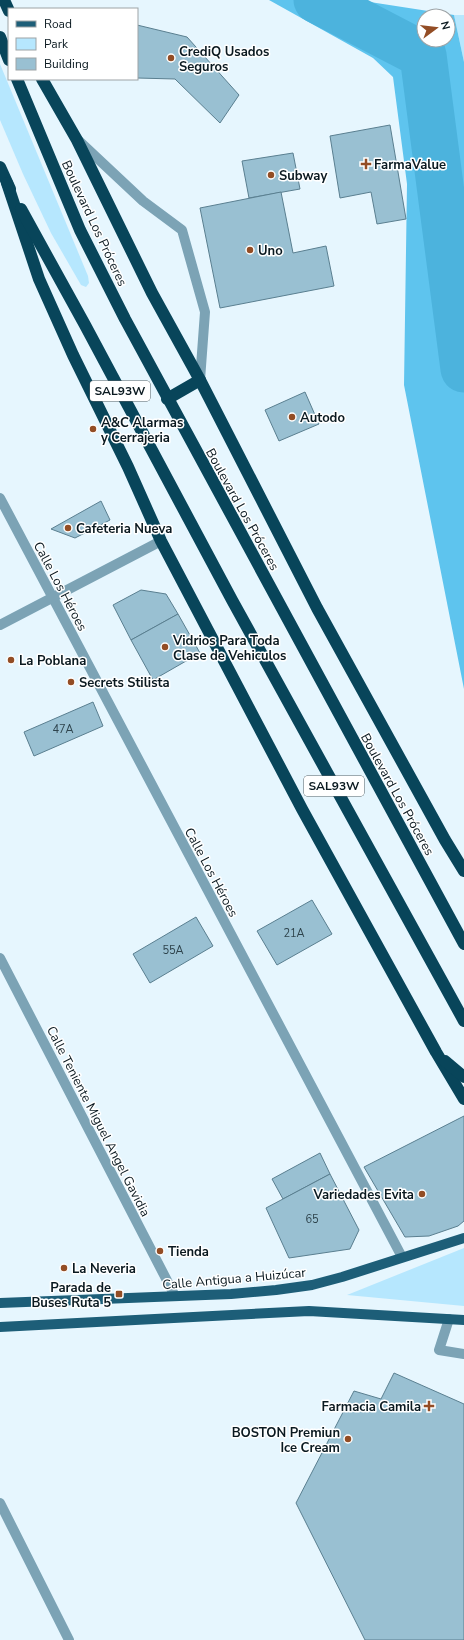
<svg xmlns="http://www.w3.org/2000/svg" width="464" height="1640" font-family="'Nunito Sans',sans-serif">
<style>
.green{fill:#b6e7fe}
.forest{fill:#5ec4ee;fill-rule:evenodd}
.lines{fill:none;stroke-linecap:round;stroke-linejoin:round}
.river{stroke:#4cb3dd;stroke-width:47}
.building{fill:#99c0d2;stroke:#5a7f90}
.minor{stroke:#7ca3b5;stroke-width:10}
.major{stroke:#1d5e78;stroke-width:10}
.highway{stroke:#08455a;stroke-width:12}
.poi-dot{fill:#934d25;stroke:#fff;stroke-width:1.5}
.labels{text-anchor:middle;stroke-width:3;stroke-linejoin:round;paint-order:stroke}
.number-label{font-size:11px;fill:#2e434c}
.shield{fill:#fff;stroke:#545e63;stroke-width:1}
.shield-label{font-size:12px;font-weight:bold;fill:#0a1920}
.poi-label{font-size:13px;font-weight:bold;fill:#0a1920;stroke:#fff;text-anchor:start}
.street-label{font-size:13px;fill:#0a1920;stroke:#fff}
</style>
<rect width="100%" height="100%" fill="#e6f6fe"/>
<!-- green -->
<g class="green">
<polygon points="454,15 464,15 464,62"/>
<polygon points="0,64 88,276 89,283 86,287 81,285 51,233 23,174 0,120"/>
<polygon points="464,1248 464,1306 347,1295"/>
</g>
<!-- forest -->
<path class="forest" d="M269 0H357L454 15 464 62V689L404 385 407 184 393 77 373 58ZM424 16H448V40H424Z"/>
<g class="lines">
<!-- river -->
<polyline class="river" points="317,0 423,55 464,369"/>
</g>
<!-- building -->
<g class="building">
<polygon points="137,25 187,37 239,95 220,123 175,79 137,78"/>
<polygon points="390,125 406,219 377,224 371,192 340,198 330,136"/>
<polygon points="293,153 300,189 249,198 242,161"/>
<polygon points="281,192 293,253 326,246 334,286 220,308 200,208"/>
<polygon points="305,392 319,424 279,441 265,410"/>
<polygon points="101,501 110,520 75,538 51,529"/>
<polygon points="141,590 166,594 178,614 131,640 113,605"/>
<polygon points="178,614 200,653 153,680 131,640"/>
<polygon points="93,702 103,726 34,756 24,732"/>
<polygon points="312,900 332,934 277,965 257,931"/>
<polygon points="196,917 213,946 150,983 133,954"/>
<polygon points="464,1116 464,1221 458,1226 429,1236 405,1237 364,1167"/>
<polygon points="320,1153 330,1174 283,1199 272,1179"/>
<polygon points="330,1174 359,1230 350,1249 289,1258 266,1208"/>
<polygon points="394,1373 464,1404 464,1640 365,1640 296,1503 354,1391 381,1399"/>
</g>
<g class="lines">
<!-- minor -->
<g class="minor">
<polyline points="79,141 143,201 182,230 205,312 200,380"/>
<polyline points="0,498 402,1257"/>
<polyline points="0,625 161,541"/>
<polyline points="0,958 175,1296"/>
<polyline points="449,1319 439,1350 464,1354"/>
<polyline points="0,1503 69,1640"/>
</g>
<!-- major -->
<g class="major">
<polyline points="0,1303 231,1294 276,1290 312,1285 342,1277 464,1238"/>
<polyline points="0,1327 309,1311 464,1320"/>
</g>
<!-- highway -->
<g class="highway">
<polyline points="4,0 9,11"/>
<polyline points="0,37 9,60"/>
<polyline points="17,79 80,230 125,319 464,944"/>
<polyline points="42,79 77,140 152,293 200,380 317,608 445,840 464,871"/>
<polyline points="0,167 10,189"/>
<polyline points="7,183 39,279 73,355 128,467 161,541 302,809 436,1052 464,1099"/>
<polyline points="21,209 85,325 232,600 464,1021"/>
<polyline points="167,399 200,380"/>
<polyline points="445,1061 464,1077"/>
</g>
</g>
<!-- markers -->
<g class="poi-dot">
<circle cx="171" cy="58" r="4"/>
<path d="M364 158h4v4h4v4h-4v4h-4v-4h-4v-4h4z"/>
<circle cx="271" cy="175" r="4"/>
<circle cx="250" cy="250" r="4"/>
<circle cx="292" cy="417" r="4"/>
<circle cx="93" cy="429" r="4"/>
<circle cx="68" cy="528" r="4"/>
<circle cx="165" cy="647" r="4"/>
<circle cx="11" cy="660" r="4"/>
<circle cx="71" cy="682" r="4"/>
<circle cx="422" cy="1194" r="4"/>
<circle cx="160" cy="1251" r="4"/>
<circle cx="64" cy="1268" r="4"/>
<rect x="115" y="1290" width="8" height="8" rx="2"/>
<path d="M427 1400h4v4h4v4h-4v4h-4v-4h-4v-4h4z"/>
<circle cx="348" cy="1439" r="4"/>
</g>
<g class="labels">
<!-- number labels -->
<g class="number-label">
<text x="63" y="733">47A</text>
<text x="294" y="937">21A</text>
<text x="173" y="954">55A</text>
<text x="312" y="1223">65</text>
</g>
<!-- shield labels -->
<g class="shield">
<rect x="90" y="381" width="60" height="20" rx="3"/>
<rect x="304" y="776" width="60" height="20" rx="3"/>
</g>
<g class="shield-label">
<text x="120" y="395">SAL93W</text>
<text x="334" y="790">SAL93W</text>
</g>
<!-- poi labels -->
<g class="poi-label">
<text x="179" y="56">CrediQ Usados<tspan x="179" dy="15">Seguros</tspan></text>
<text x="374" y="169">FarmaValue</text>
<text x="279" y="180">Subway</text>
<text x="258" y="255">Uno</text>
<text x="300" y="422">Autodo</text>
<text x="101" y="427">A&amp;C Alarmas<tspan x="101" dy="15">y Cerrajeria</tspan></text>
<text x="76" y="533">Cafeteria Nueva</text>
<text x="173" y="645">Vidrios Para Toda<tspan x="173" dy="15">Clase de Vehiculos</tspan></text>
<text x="19" y="665">La Poblana</text>
<text x="79" y="687">Secrets Stilista</text>
<text x="414" y="1199" text-anchor="end">Variedades Evita</text>
<text x="168" y="1256">Tienda</text>
<text x="72" y="1273">La Neveria</text>
<text x="111" y="1292" text-anchor="end">Parada de<tspan x="111" dy="15">Buses Ruta 5</tspan></text>
<text x="421" y="1411" text-anchor="end">Farmacia Camila</text>
<text x="340" y="1437" text-anchor="end">BOSTON Premiun<tspan x="340" dy="15">Ice Cream</tspan></text>
</g>
<!-- street labels -->
<g class="street-label">
<text transform="translate(95 223) rotate(65)" y="5">Boulevard Los Próceres</text>
<text transform="translate(243 509) rotate(61)" y="5">Boulevard Los Próceres</text>
<text transform="translate(61 586) rotate(62)" y="5">Calle Los Héroes</text>
<text transform="translate(398 794) rotate(61)" y="5">Boulevard Los Próceres</text>
<text transform="translate(212 872) rotate(62)" y="5">Calle Los Héroes</text>
<text transform="translate(99 1121) rotate(63)" y="5">Calle Teniente Miguel Angel Gavidia</text>
<text transform="translate(234 1278) rotate(-5)" y="5">Calle Antigua a Huizúcar</text>
</g>
</g>
<!-- legend -->
<rect x="8" y="8" width="130" height="72" fill="#ffffff" stroke="#9da3a6"/>
<rect x="16" y="21" width="20" height="6" fill="#1d5e78" stroke="#9da3a6"/>
<text x="44" y="28" font-size="12" fill="#0a1920">Road</text>
<rect x="16" y="38" width="20" height="12" fill="#b6e7fe" stroke="#9da3a6"/>
<text x="44" y="48" font-size="12" fill="#0a1920">Park</text>
<rect x="16" y="58" width="20" height="12" fill="#99c0d2" stroke="#9da3a6"/>
<text x="44" y="68" font-size="12" fill="#0a1920">Building</text>
<!-- north arrow -->
<g transform="translate(436 28) rotate(75)"><circle r="19" fill="#ffffff" stroke="#9da3a6"/>
<path d="M0-3L7 15L0 10L-7 15Z" fill="#934d25"/>
<text y="-6" font-size="11" font-weight="bold" text-anchor="middle" fill="#0a1920">N</text>
</g>
</svg>
